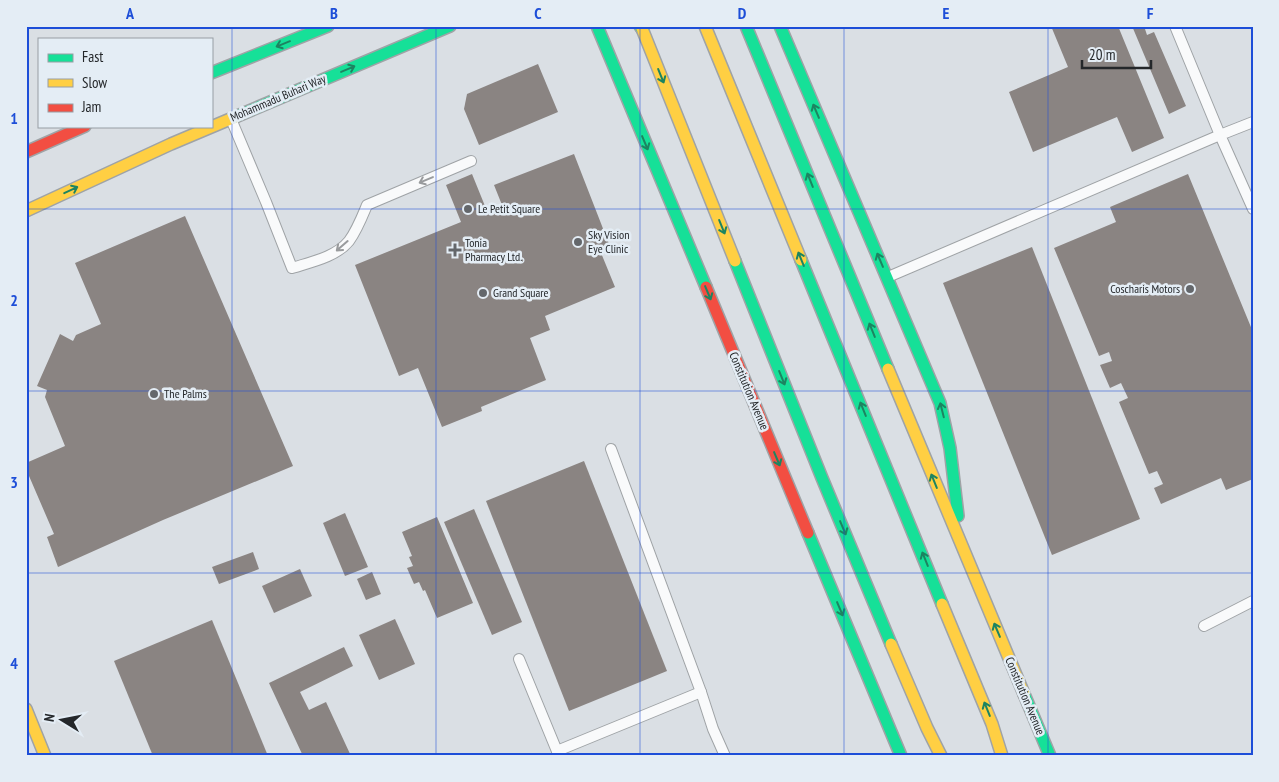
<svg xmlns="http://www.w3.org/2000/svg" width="1279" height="782" font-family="'PT Sans Narrow',sans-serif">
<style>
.building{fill:#8a8482}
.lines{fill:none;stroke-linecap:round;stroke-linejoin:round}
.lane-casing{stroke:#9fa3a6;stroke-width:12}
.fast-casing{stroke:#9fa3a6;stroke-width:14}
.slow-casing{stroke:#9fa3a6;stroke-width:14}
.jam-casing{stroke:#9fa3a6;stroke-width:14}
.lane{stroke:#f9fafb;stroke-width:10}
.fast{stroke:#16e098;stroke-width:11}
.slow{stroke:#ffcf43;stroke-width:11}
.jam{stroke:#f24e42;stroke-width:11}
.oneway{stroke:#1d8461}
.oneway2{stroke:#999b9d}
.grid{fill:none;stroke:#1d4ed8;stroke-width:1;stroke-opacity:0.55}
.poi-dot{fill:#64676b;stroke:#e4edf5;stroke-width:2}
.labels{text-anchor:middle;stroke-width:5;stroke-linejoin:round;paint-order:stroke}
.street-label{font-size:12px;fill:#24272a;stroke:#e4edf5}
.poi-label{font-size:12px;fill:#24272a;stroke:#e4edf5;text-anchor:start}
.neatline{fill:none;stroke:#1d4ed8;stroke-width:2}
.grid-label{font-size:16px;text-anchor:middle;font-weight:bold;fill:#1d4ed8}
</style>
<rect width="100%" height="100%" fill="#dadfe4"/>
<!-- building -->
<g class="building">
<polygon points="1051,26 1118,26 1164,138 1132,152 1117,117 1033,152 1009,92 1068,67"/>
<polygon points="1132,26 1151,26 1145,29 1147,35 1154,32 1186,106 1169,114"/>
<polygon points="538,64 558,112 479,145 464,109 467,94"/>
<polygon points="574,154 609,244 599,248 615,287 545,316 550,330 530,338 546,380 481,407 482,411 442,427 418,368 399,376 355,265 461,222 446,185 472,174 487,211 502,205 494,185"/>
<polygon points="1188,174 1253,332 1253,479 1226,490 1221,478 1161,504 1154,488 1163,484 1157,471 1149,474 1119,402 1128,398 1121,383 1110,388 1100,365 1112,361 1109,352 1099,356 1054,248 1116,222 1110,207"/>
<polygon points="185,216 293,466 163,520 58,567 47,537 54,534 26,469 26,463 65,446 45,397 47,390 37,386 60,334 73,341 76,335 101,324 75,263"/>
<polygon points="1032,247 1140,519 1052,555 943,283"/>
<polygon points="584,461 667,671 569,711 486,501"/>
<polygon points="474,509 522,622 492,635 444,522"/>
<polygon points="345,513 368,567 345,576 323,523"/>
<polygon points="437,517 473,603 437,618 425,590 423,591 419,582 414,584 407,568 413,566 409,557 412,556 402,532"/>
<polygon points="253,552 259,569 219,584 212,567"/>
<polygon points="300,569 312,596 274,613 262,586"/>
<polygon points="372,572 381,594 366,600 357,579"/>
<polygon points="395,619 415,664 379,680 359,635"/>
<polygon points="212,620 268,756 153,756 114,661"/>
<polygon points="344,647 353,666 300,692 309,710 326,702 351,756 303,756 269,683"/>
</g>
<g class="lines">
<!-- lane casing -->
<g class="lane-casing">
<g id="lane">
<path d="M231 119 266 202 292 268C311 262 336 257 349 241 357 230 362 217 367 205L471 161"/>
<polyline points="1253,122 1220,135 1253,209"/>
<polyline points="888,277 1220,135 1175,26"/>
<polyline points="611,449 701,692 713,729 725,756"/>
<polyline points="1204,626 1253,601"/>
<polyline points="519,659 559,756"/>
<polyline points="557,751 701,692"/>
</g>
</g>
<!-- fast casing -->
<g class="fast-casing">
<g id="fast">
<polyline points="597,26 706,287"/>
<polyline points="640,26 643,30"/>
<polyline points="746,26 888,369"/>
<polyline points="780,26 940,403 950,448 958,516"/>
<polyline points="211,73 328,26"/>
<polyline points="235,117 450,26"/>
<polyline points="801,260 942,604"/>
<polyline points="735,261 822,478 891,644"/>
<polyline points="808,533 901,756"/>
<polyline points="1024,694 1050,756"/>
</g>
</g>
<!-- slow casing -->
<g class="slow-casing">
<g id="slow">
<polyline points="641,26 735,261"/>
<polyline points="705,26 801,260"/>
<polyline points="26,211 171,144 235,117"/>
<polyline points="888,369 1024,694"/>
<polyline points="942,604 992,724 1002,756"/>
<polyline points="891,644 927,728 941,756"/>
<polyline points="26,709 45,756"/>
</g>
</g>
<!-- jam casing -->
<g class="jam-casing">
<g id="jam">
<polyline points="26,152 85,126"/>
<polyline points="706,287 808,533"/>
</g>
</g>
<!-- lane -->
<use href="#lane" class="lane"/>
<!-- fast -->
<use href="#fast" class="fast"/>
<!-- slow -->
<use href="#slow" class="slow"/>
<!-- jam -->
<use href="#jam" class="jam"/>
</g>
<!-- one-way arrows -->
<defs><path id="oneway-shaft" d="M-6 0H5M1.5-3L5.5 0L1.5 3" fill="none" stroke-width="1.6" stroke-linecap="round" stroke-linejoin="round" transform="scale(1.25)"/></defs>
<g class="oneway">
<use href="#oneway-shaft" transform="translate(283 44) rotate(158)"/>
<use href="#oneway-shaft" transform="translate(348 69) rotate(-23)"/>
<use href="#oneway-shaft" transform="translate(661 76) rotate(68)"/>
<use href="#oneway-shaft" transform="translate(816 111) rotate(-113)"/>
<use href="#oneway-shaft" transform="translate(645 143) rotate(67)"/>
<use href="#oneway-shaft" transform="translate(810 180) rotate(-112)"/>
<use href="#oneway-shaft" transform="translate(71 190) rotate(-25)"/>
<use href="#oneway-shaft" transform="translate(722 227) rotate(68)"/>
<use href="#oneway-shaft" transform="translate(801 259) rotate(-112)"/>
<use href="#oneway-shaft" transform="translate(880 260) rotate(-113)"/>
<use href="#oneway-shaft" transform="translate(708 293) rotate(67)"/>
<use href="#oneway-shaft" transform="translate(872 330) rotate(-112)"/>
<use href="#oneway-shaft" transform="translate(782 378) rotate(68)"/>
<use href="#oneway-shaft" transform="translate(863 409) rotate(-112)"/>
<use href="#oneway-shaft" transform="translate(942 410) rotate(-104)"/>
<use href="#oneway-shaft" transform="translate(777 459) rotate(67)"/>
<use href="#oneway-shaft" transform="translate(934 481) rotate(-112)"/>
<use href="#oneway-shaft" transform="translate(843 528) rotate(67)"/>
<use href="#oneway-shaft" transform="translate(925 559) rotate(-112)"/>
<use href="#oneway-shaft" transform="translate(840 609) rotate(67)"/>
<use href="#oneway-shaft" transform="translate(997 630) rotate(-113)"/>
<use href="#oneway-shaft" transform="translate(987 709) rotate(-112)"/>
</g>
<g class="oneway2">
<use href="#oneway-shaft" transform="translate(426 180) rotate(157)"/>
<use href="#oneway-shaft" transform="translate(342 246) rotate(139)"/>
</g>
<!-- grid -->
<path class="grid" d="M232 26V756M436 26V756M640 26V756M844 26V756M1048 26V756M26 209H1253M26 391H1253M26 573H1253"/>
<!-- markers -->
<g class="poi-dot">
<circle cx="468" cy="209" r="5"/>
<circle cx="578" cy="242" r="5"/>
<path d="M452.5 242.5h5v5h5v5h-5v5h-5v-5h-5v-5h5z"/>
<circle cx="1190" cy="289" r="5"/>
<circle cx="483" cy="293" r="5"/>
<circle cx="154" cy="394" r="5"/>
</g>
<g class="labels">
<!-- street labels -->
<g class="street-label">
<text transform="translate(278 98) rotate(-23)" y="4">Mohammadu Buhari Way</text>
<text transform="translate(749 391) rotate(67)" y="4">Constitution Avenue</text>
<text transform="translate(1025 696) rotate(67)" y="4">Constitution Avenue</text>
</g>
<!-- poi labels -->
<g class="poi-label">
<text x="478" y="213">Le Petit Square</text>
<text x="588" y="239">Sky Vision<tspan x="588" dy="14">Eye Clinic</tspan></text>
<text x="465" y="247">Tonia<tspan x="465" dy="14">Pharmacy Ltd.</tspan></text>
<text x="1180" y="293" text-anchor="end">Coscharis Motors</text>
<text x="493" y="297">Grand Square</text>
<text x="164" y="398">The Palms</text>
</g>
</g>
<!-- border -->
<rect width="1279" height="782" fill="none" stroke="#e4edf5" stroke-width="55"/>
<!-- legend -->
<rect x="38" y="38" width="175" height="90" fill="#e4edf5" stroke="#979ea4"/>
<rect x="48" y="54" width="25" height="8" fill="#16e098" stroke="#979ea4"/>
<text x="82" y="62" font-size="15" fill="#24272a">Fast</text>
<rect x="48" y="79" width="25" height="8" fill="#ffcf43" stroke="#979ea4"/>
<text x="82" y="88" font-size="15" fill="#24272a">Slow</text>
<rect x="48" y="104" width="25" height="8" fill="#f24e42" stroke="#979ea4"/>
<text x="82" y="112" font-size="15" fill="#24272a">Jam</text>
<!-- north arrow -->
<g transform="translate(62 720) rotate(280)" stroke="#e4edf5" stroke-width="4" paint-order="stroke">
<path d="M0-4L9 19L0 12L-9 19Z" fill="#24272a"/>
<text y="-8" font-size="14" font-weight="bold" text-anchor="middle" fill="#24272a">N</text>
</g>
<!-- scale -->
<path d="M1082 60v8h69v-8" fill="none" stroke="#24272a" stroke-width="2.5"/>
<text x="1089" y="60" font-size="15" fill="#24272a" stroke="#e4edf5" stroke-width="4" paint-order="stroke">20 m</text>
<rect x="28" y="28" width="1224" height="726" class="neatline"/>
<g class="grid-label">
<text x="130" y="19">A</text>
<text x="334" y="19">B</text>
<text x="538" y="19">C</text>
<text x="742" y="19">D</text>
<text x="946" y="19">E</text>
<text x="1150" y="19">F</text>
<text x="14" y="124">1</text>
<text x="14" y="306">2</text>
<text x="14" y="488">3</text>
<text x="14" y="669">4</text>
</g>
</svg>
